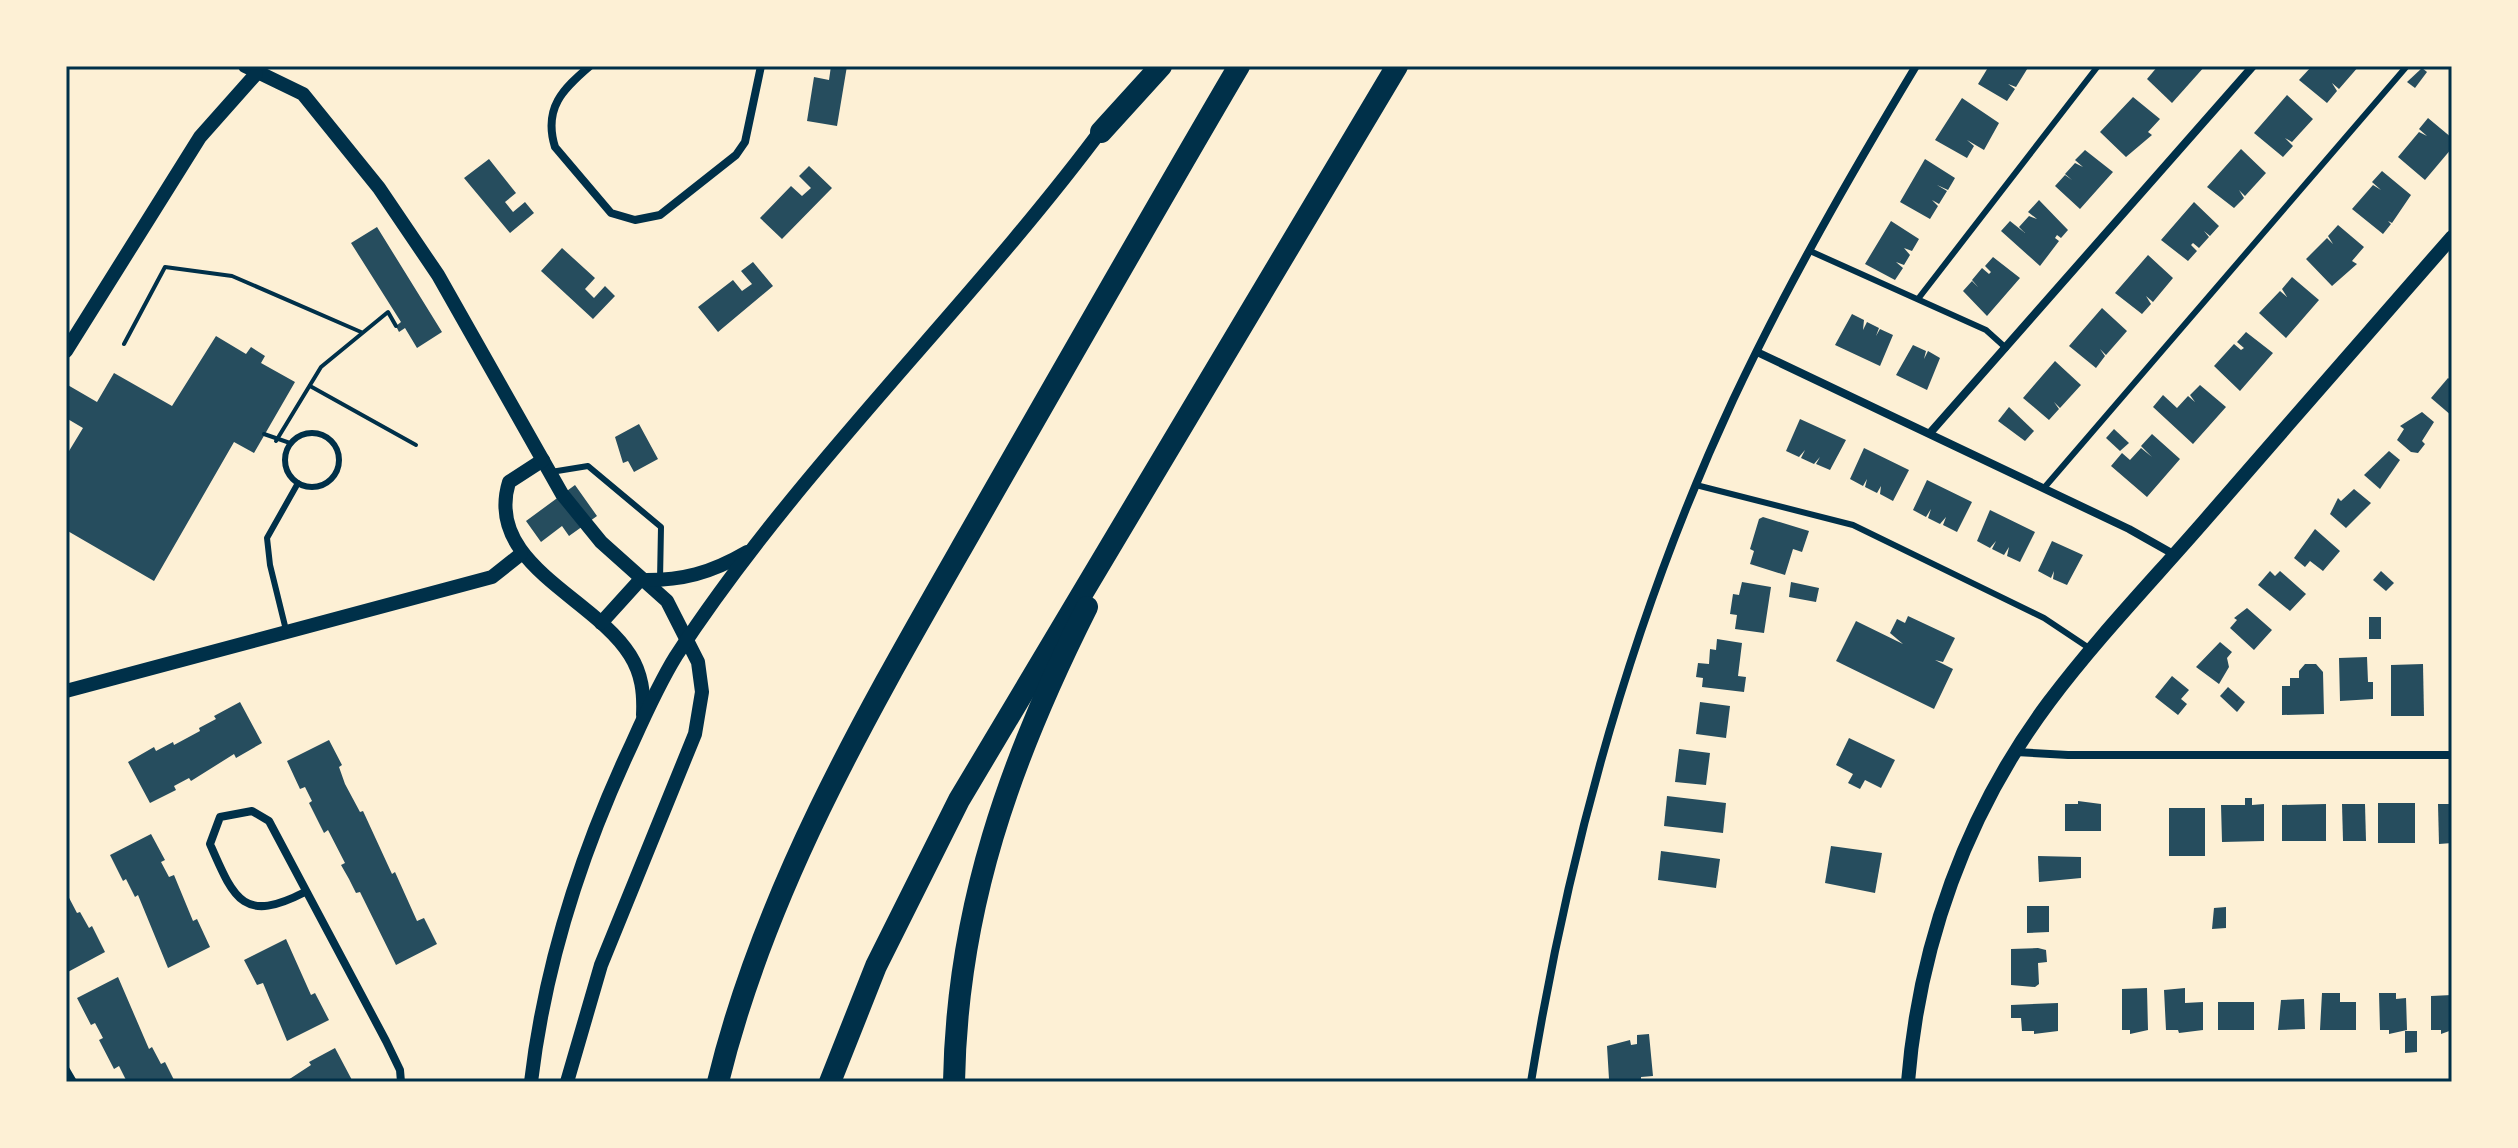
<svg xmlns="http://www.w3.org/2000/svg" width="2518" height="1148" font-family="'Titillium Web',sans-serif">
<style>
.building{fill:#264d5e}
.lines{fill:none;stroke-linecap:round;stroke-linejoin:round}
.path{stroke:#003049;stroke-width:4}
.service{stroke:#003049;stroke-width:6}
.minor{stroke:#003049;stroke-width:8}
.tertiary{stroke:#003049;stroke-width:14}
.motorway{stroke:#003049;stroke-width:22}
.neatline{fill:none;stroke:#003049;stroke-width:3}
</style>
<rect width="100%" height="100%" fill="#fdf0d5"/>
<!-- building -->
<g class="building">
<polygon points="831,66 847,66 837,126 807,121 814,77 829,80"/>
<polygon points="1989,66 2029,66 2016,87 2008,84 2015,89 2007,101 1978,84"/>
<polygon points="2158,66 2205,66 2172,103 2147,79"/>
<polygon points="2312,66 2359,66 2339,89 2332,83 2337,91 2327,103 2299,80"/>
<polygon points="2422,68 2427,72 2415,88 2407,82"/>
<polygon points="2287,95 2313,119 2292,142 2285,138 2293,146 2283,157 2254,133"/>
<polygon points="2133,97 2160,119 2148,132 2152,135 2126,157 2100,132"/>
<polygon points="1962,98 1999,123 1984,150 1967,140 1974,146 1967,158 1935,140"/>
<polygon points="2428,118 2452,138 2452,148 2425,180 2398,157 2419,132 2427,136 2419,129"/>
<polygon points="2241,149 2266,173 2245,196 2239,190 2244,198 2234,208 2207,187"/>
<polygon points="2085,150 2113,172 2080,209 2055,186 2065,175 2072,180 2065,174 2075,163 2083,167 2075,160"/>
<polygon points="489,159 516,193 505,202 513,212 525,202 534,213 510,233 464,178"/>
<polygon points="1925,159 1955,178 1948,190 1937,185 1947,191 1939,204 1932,200 1938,206 1930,219 1900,202"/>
<polygon points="809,166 832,188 782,239 760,218 791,186 802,196 811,188 799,176"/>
<polygon points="2382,171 2411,195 2392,223 2388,221 2391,224 2383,234 2352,209 2373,185 2381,190 2372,182"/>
<polygon points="2039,200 2068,230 2061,238 2057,235 2055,238 2059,241 2040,266 2001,231 2010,221 2025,233 2019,227 2029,216 2037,219 2028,212"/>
<polygon points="2194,202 2219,226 2210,236 2204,231 2209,237 2199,248 2193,243 2191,245 2197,251 2188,261 2161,240"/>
<polygon points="1891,221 1919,239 1912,251 1904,248 1910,255 1904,265 1896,262 1903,268 1895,280 1865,264"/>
<polygon points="2338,225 2364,247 2352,261 2357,264 2332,286 2306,259 2327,238 2333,244 2328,236"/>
<polygon points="377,227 442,332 417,348 405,328 399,332 396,326 401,322 351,243"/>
<polygon points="562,248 595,278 585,289 594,298 605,286 615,296 593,319 541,271"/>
<polygon points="2148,255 2173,278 2153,302 2146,296 2151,304 2142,314 2115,293"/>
<polygon points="1993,257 2020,278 1987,316 1963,291 1972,281 1978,287 1972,280 1982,268 1989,274 1991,272 1985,266"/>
<polygon points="753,262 773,286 718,332 698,307 733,280 742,291 752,284 741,271"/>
<polygon points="2292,277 2319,300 2286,338 2259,313 2280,291 2287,297 2282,289"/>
<polygon points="2102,308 2127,331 2106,355 2100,349 2105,356 2096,368 2069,346"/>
<polygon points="1852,314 1864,320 1863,330 1867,322 1879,328 1876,336 1880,329 1893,335 1880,366 1835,345"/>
<polygon points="2246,332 2273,353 2240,391 2214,366 2234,344 2241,350 2244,348 2237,342"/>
<polygon points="216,336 246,354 251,347 265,356 261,363 295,382 254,453 234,442 154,581 66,530 66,456 83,428 66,418 66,384 97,402 114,373 172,406"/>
<polygon points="1913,345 1926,351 1924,359 1928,351 1940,358 1927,390 1896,375"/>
<polygon points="2055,361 2081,385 2060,408 2054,402 2059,409 2049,420 2023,398"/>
<polygon points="2448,378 2452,381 2452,416 2431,398"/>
<polygon points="2200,385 2226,407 2193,444 2153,407 2163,395 2177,408 2188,396 2195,402 2190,395"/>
<polygon points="2009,407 2034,431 2025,441 1998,421"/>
<polygon points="2422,412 2434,422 2422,441 2425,444 2418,453 2411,452 2397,440 2404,429 2400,426"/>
<polygon points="1800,419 1846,440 1830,470 1816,464 1820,457 1814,464 1801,458 1805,450 1799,457 1786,451"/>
<polygon points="639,424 658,459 634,472 628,461 623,463 615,437"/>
<polygon points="2114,429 2129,443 2120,451 2106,438"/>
<polygon points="2152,434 2180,459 2147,497 2111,466 2122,453 2130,460 2141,448 2152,457 2141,446"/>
<polygon points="1864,448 1909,470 1893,501 1880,494 1881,486 1877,493 1865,487 1867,479 1863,486 1850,479"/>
<polygon points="2389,451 2400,460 2380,489 2364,475"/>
<polygon points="1927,480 1972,502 1957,532 1943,525 1946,517 1940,524 1928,518 1931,509 1926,517 1913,510"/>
<polygon points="575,485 597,516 569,536 562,526 541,542 526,521"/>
<polygon points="2354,489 2371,503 2346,528 2330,514 2338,498 2341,501"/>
<polygon points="1990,510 2035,532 2020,562 2007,556 2009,547 2004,555 1992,549 1996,541 1990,548 1977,541"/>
<polygon points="1763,517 1809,531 1802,552 1793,549 1785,575 1750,564 1754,551 1750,549 1759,519"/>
<polygon points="2315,529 2340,551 2323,571 2310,561 2305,567 2294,558"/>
<polygon points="2052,541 2083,555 2067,585 2053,579 2054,571 2051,578 2038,571"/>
<polygon points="2270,571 2275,576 2280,571 2306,594 2290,611 2258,585"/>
<polygon points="2381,571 2394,583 2386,591 2373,580"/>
<polygon points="1742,582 1771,587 1764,633 1735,629 1737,615 1730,614 1733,594 1739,595"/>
<polygon points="1791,582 1819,588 1816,602 1789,597"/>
<polygon points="2247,608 2272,630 2254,650 2230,628 2237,620 2234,618"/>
<polygon points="1908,616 1955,638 1943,662 1935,660 1953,669 1934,709 1836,661 1856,621 1903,644 1890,633 1897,619 1905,623"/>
<rect x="2369" y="617" width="12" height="22"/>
<polygon points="1717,639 1742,643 1738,676 1746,677 1744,692 1702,687 1703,678 1696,677 1698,663 1709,664 1710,649 1716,650"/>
<polygon points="2220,642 2232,652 2227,658 2229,667 2219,684 2196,667"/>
<polygon points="2367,657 2368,682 2373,682 2373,699 2340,701 2339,658"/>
<polygon points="2305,664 2316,664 2323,672 2324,714 2282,715 2282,686 2290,686 2290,678 2299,678 2299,671"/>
<polygon points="2423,664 2424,716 2391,716 2391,665"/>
<polygon points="2172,676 2189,690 2181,699 2187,704 2178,715 2155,697"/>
<polygon points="2228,687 2245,702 2237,712 2220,696"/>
<polygon points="240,702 262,743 236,758 234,754 191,781 189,778 174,786 176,790 150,803 128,762 154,747 156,751 173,742 174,745 200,731 199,728 216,719 214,716"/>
<polygon points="1700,702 1730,706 1726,738 1696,734"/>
<polygon points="1849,738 1895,760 1881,788 1865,780 1860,789 1848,783 1853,774 1836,765"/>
<polygon points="329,740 342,765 339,767 345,784 360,812 363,811 392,874 395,872 417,921 424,918 437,944 396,965 360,892 356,893 349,879 341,865 345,863 328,830 324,833 309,803 312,801 305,787 300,789 287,761"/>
<polygon points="1679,749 1710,753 1706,785 1675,782"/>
<polygon points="1667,796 1726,803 1723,833 1664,826"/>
<polygon points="2245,798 2252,798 2252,805 2264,804 2264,841 2222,842 2221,805 2245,805"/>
<polygon points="2078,801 2101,804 2101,831 2065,831 2065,804 2078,804"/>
<rect x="2378" y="803" width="37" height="40"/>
<polygon points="2326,804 2326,841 2282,841 2282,805"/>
<polygon points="2342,804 2365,804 2366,841 2343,841"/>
<polygon points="2438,804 2452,804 2452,843 2439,844"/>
<rect x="2169" y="808" width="36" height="48"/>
<polygon points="151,834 165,860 161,862 169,877 174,875 193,921 197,919 210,947 168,968 138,895 135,897 126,879 123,881 110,855"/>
<polygon points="1831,846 1882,853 1875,893 1825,883"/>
<polygon points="1661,851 1720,859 1716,888 1658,880"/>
<polygon points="2038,856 2081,857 2081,878 2039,882"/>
<polygon points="66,892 77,913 80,912 89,928 92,926 105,952 66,973"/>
<polygon points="2027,906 2049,906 2049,932 2027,933"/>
<polygon points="2226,907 2226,928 2212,929 2214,908"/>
<polygon points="286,939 311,995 315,993 329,1020 287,1041 263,983 257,985 244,960"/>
<polygon points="2038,948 2046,950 2047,962 2038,963 2039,984 2035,987 2011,985 2011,949"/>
<polygon points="118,977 149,1049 152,1047 161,1064 165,1062 175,1082 127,1082 119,1066 114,1069 99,1040 103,1038 95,1023 91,1025 77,998"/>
<polygon points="2147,988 2148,1030 2130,1034 2130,1030 2122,1030 2122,989"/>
<polygon points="2185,988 2185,1003 2203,1002 2203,1030 2179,1033 2178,1030 2166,1030 2164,990"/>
<polygon points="2322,993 2340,993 2340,1002 2356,1002 2356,1030 2320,1030"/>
<polygon points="2379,993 2396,993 2396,999 2406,998 2407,1030 2389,1034 2389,1030 2380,1030"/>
<polygon points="2452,995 2452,1030 2441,1034 2441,1030 2431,1030 2431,996"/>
<polygon points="2304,999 2305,1029 2278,1030 2281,1000"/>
<rect x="2218" y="1002" width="36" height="28"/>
<polygon points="2058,1003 2058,1031 2034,1034 2034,1031 2022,1031 2021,1018 2011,1018 2011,1005"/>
<polygon points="2405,1031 2417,1031 2417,1052 2405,1053"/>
<polygon points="1649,1034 1653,1076 1641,1077 1641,1082 1609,1079 1607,1046 1630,1040 1631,1045 1637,1044 1637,1035"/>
<polygon points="335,1048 353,1082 285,1082 311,1065 309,1062"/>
</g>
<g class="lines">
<!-- path -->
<g class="path">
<polyline points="124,344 165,267 232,276 361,332"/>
<polyline points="310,386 416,445"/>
<polyline points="264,434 290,443"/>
<polyline points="276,441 321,367 388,312 396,326"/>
</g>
<!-- service -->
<g class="service">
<polyline points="1810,251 1986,330 2006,348"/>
<polyline points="1918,299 2098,66"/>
<circle cx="312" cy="460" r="27"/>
<polyline points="551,472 588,466 661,527 660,580"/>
<polyline points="1696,485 1853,525 2044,618 2089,648"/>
<polyline points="2044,488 2407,66"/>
<polyline points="286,630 270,565 267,538 298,483"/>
</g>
<!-- minor -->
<g class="minor">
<path d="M590 66C563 89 543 108 555 147L611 213 635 220 660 215 736 155 745 142 761 66"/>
<polyline points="1757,352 2129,529 2175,555"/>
<polyline points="1930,433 2253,66"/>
<polyline points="2016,752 2068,755 2452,755"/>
<path d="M305 892C243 924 234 899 210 844L220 817 252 811 269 821 386 1041 400 1070 401 1082"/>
<polyline points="66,1070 73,1082"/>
<path d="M1531 1082C1569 848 1633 615 1733 400 1787 285 1851 174 1916 66"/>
</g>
<!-- tertiary -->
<g class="tertiary">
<polyline points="245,66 303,94 379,188 438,275 562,494 601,542 667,601 698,662 702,692 695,734 601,965 567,1082"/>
<polyline points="66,351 200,137 256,74"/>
<path d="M543 460 509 482C484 564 594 597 630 655 642 674 644 693 643 715"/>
<path d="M601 623 640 580C682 581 711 573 747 552"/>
<polyline points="66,691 492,577 521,554"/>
<path d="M531 1082C545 964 580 855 630 748 644 717 658 685 676 656 800 466 970 307 1105 125"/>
<path d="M1908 1082C1919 945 1966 813 2049 702 2097 638 2153 580 2206 519 2288 425 2370 330 2452 237"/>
</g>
<!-- motorway -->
<g class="motorway">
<polyline points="1101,132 1161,66"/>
<path d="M718 1082C766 885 870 708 970 533 1059 377 1148 221 1239 66"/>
<polyline points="830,1082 876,966 959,800 1397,66"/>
<path d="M954 1082C957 908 1010 760 1087 607"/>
</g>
</g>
<!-- border -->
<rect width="2518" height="1148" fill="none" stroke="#fdf0d5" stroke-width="136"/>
<rect x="68" y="68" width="2382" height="1012" class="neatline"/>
</svg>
